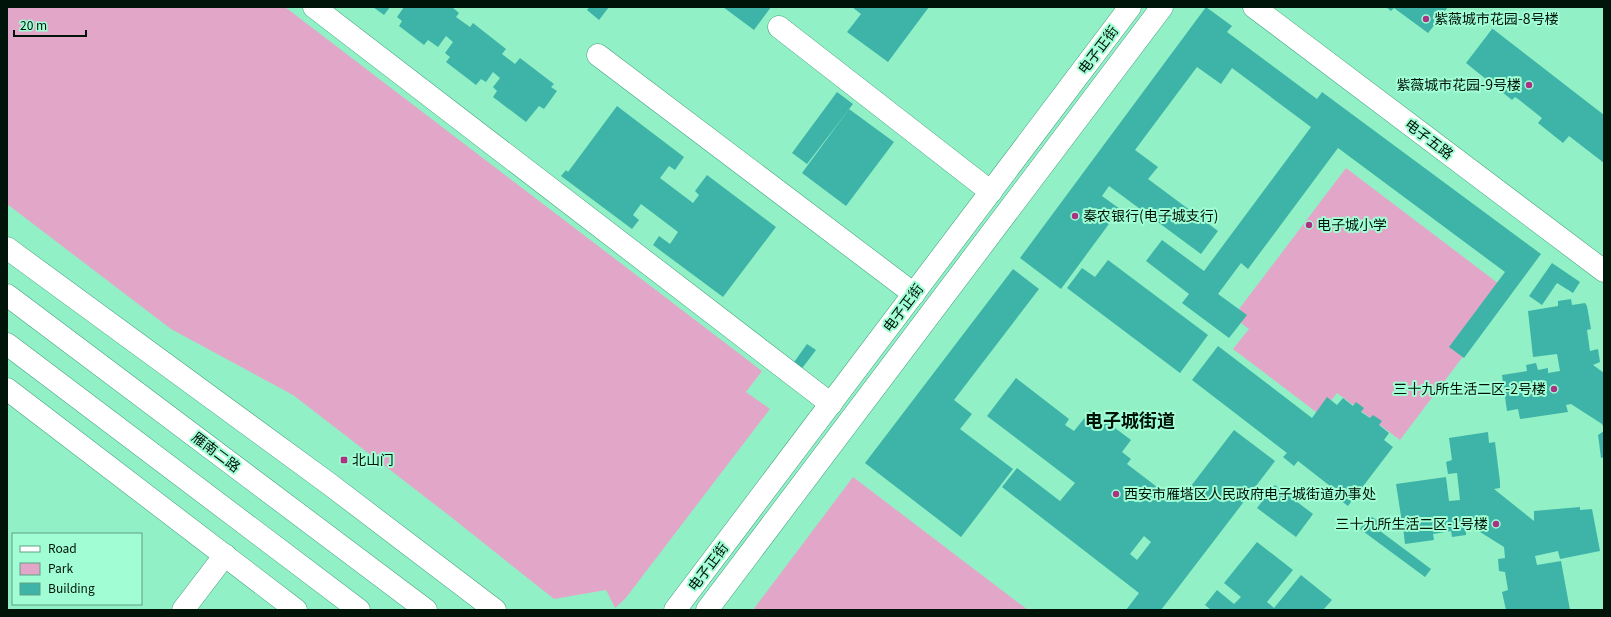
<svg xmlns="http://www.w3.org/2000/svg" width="1611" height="617" font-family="Georgia,'Noto Sans SC',serif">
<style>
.green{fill:#e2a7c8}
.building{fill:#3db4a7;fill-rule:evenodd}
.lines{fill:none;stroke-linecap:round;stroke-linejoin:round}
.street-casing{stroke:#42a17c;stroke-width:23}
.secondary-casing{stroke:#42a17c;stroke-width:23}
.primary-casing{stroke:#42a17c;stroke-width:23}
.street{stroke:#fff;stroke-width:22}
.secondary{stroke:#fff;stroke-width:22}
.primary{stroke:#fff;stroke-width:22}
.poi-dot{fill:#ad3182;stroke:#a0fdd4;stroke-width:1.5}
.labels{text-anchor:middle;stroke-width:4;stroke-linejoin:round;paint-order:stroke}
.poi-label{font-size:14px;fill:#00140a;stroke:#a0fdd4;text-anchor:start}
.street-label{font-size:14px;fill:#00140a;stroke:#a0fdd4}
.district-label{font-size:18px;font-weight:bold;fill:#00140a;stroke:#a0fdd4}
</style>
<rect width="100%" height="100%" fill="#92f0c7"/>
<!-- green -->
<g class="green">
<polygon points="7,7 285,7 762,371 746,392 770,409 625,599 615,608 606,590 554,599 451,517 293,395 171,329 7,204"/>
<polygon points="1346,168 1511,293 1400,440 1337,393 1320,415 1233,349 1249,329 1233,317"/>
<polygon points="853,477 1028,610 753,610"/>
</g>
<!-- building -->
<g class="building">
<polygon points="373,7 390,7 384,15"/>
<polygon points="404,7 452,7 459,13 456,17 470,27 473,23 506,49 502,54 515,64 520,58 554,84 551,87 557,91 544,109 539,106 526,122 493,97 497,91 493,87 500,78 493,72 486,82 481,79 476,85 446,62 450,57 445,53 453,42 446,36 438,47 428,40 424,45 399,26 402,21 397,17"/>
<polygon points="589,7 609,7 599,20 587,10"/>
<polygon points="723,7 771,7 754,30"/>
<polygon points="852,7 929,7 888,62 847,32 861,14"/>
<polygon points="1206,7 1232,26 1227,32 1317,99 1322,92 1541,254 1464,358 1449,347 1505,272 1338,148 1248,269 1241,263 1218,294 1247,315 1229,338 1182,303 1189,294 1146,261 1162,240 1204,271 1311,127 1232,68 1221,84 1197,67 1135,150 1158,167 1148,179 1218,231 1201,254 1109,186 1102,196 1120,209 1061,289 1020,258"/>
<polygon points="1386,7 1448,7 1444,12 1447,15 1440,26 1436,23 1428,33 1394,8 1391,11"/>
<polygon points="1492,29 1493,29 1604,115 1604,163 1569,136 1563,143 1538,123 1542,118 1518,99 1515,97 1512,100 1466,63"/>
<polygon points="837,92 853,104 807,164 792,153"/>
<polygon points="617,106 684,157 675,170 669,166 660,178 693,203 699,195 695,191 707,175 776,227 723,297 653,245 659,236 670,244 678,232 641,204 633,215 639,220 632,229 561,176 566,170 568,172"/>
<polygon points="849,109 894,142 846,206 802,173"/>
<polygon points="1108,260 1208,335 1180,373 1067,288 1082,268 1095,277"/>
<polygon points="1552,263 1580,282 1573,293 1557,283 1542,305 1529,296"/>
<polygon points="1013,269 1039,289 954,400 972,414 960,429 1013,469 961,537 865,463"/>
<polygon points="1571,299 1572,305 1585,303 1587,306 1591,329 1587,330 1590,351 1598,349 1600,362 1593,365 1604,373 1604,428 1602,424 1571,404 1566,405 1568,412 1520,419 1518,409 1507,411 1502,375 1527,371 1526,365 1536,363 1538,370 1548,368 1548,373 1560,371 1557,354 1533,357 1528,311 1558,306 1558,301"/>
<polygon points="807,344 816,350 800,371 792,365"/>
<polygon points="1218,346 1312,418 1327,397 1337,405 1343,398 1353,406 1356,402 1364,408 1361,412 1370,418 1373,415 1382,421 1379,425 1389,433 1384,440 1393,447 1348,506 1336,497 1339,493 1298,461 1294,466 1283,457 1287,453 1192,380"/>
<path d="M1016 378 1069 419 1065 425 1074 431 1091 410 1131 440 1122 452 1131 459 1127 464 1178 503 1234 430 1275 461 1161 610H1126L1139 593 1002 487 1017 468 1060 501 1075 483 987 416ZM1144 536 1151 542 1137 560 1130 554Z"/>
<polygon points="1604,431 1604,457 1601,458 1598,435"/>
<polygon points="1488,432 1489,443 1495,442 1500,482 1500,488 1494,489 1534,521 1534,511 1580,507 1580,510 1592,509 1600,551 1560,559 1558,551 1535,556 1537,565 1561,561 1570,610 1506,610 1502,592 1508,590 1505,572 1499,571 1498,559 1505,558 1504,547 1472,527 1466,528 1466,535 1452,537 1451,531 1433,534 1434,540 1405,544 1403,527 1399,527 1396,517 1401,516 1396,484 1446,477 1449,501 1460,500 1457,473 1448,474 1446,462 1452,460 1449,438"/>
<polygon points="1275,485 1313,514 1296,537 1257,508"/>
<polygon points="1369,515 1380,522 1376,528 1431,569 1425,577 1360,529"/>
<polygon points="1257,542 1293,570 1267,602 1274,608 1301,575 1332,600 1323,610 1211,610 1205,605 1217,590 1234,604 1241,597 1224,583"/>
</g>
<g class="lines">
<!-- street casing -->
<g class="street-casing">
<g id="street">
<polyline points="314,7 831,404"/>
<polyline points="1254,7 1604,271"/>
<polyline points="779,27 991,192"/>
<polyline points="598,55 914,294"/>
<polyline points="183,610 225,555"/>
</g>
</g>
<!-- secondary casing -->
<g class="secondary-casing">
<g id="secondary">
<polyline points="7,248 328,483 495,610"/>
<polyline points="7,389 296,610"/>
<polyline points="675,610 1130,7"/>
<polyline points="707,610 1162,7"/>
</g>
</g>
<!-- primary casing -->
<g class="primary-casing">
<g id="primary">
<polyline points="7,295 426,610"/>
<polyline points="7,344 359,610"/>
</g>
</g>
<!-- street -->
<use href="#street" class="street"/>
<!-- secondary -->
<use href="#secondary" class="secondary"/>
<!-- primary -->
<use href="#primary" class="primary"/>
</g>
<!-- markers -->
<g class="poi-dot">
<circle cx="1426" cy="19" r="4"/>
<circle cx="1529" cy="85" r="4"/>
<circle cx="1075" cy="216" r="4"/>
<circle cx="1309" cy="225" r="4"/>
<circle cx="1554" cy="389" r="4"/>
<rect x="340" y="456" width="8" height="8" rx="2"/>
<circle cx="1116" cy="494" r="4"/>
<circle cx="1496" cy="524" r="4"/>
</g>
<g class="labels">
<!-- poi labels -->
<g class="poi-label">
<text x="1434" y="24">紫薇城市花园-8号楼</text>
<text x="1521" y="90" text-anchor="end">紫薇城市花园-9号楼</text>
<text x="1083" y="221">秦农银行(电子城支行)</text>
<text x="1317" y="230">电子城小学</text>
<text x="1546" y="394" text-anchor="end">三十九所生活二区-2号楼</text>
<text x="352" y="465">北山门</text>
<text x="1124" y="499">西安市雁塔区人民政府电子城街道办事处</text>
<text x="1488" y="529" text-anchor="end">三十九所生活二区-1号楼</text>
</g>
<!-- street labels -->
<g class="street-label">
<text transform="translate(1098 50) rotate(-53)" y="5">电子正街</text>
<text transform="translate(1429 139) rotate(37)" y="5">电子五路</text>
<text transform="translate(903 308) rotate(-53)" y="5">电子正街</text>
<text transform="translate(216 452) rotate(37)" y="5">雁南二路</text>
<text transform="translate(708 567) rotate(-53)" y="5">电子正街</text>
</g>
<!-- district labels -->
<g class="district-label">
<text x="1130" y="427">电子城街道</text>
</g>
</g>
<!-- border -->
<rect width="1611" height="617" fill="none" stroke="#00140a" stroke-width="16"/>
<!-- legend -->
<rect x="12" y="533" width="130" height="72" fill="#a0fdd4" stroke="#60a083"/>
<rect x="20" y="546" width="20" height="6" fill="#ffffff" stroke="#60a083"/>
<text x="48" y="553" font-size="12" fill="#00140a">Road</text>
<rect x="20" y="563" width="20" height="12" fill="#e2a7c8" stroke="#60a083"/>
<text x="48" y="573" font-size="12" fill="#00140a">Park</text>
<rect x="20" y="583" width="20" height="12" fill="#3db4a7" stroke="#60a083"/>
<text x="48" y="593" font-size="12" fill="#00140a">Building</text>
<!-- scale -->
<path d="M14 30v6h72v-6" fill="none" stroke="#00140a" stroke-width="2"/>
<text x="20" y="30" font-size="12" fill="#00140a" stroke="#a0fdd4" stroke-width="3" paint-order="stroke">20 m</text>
</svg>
